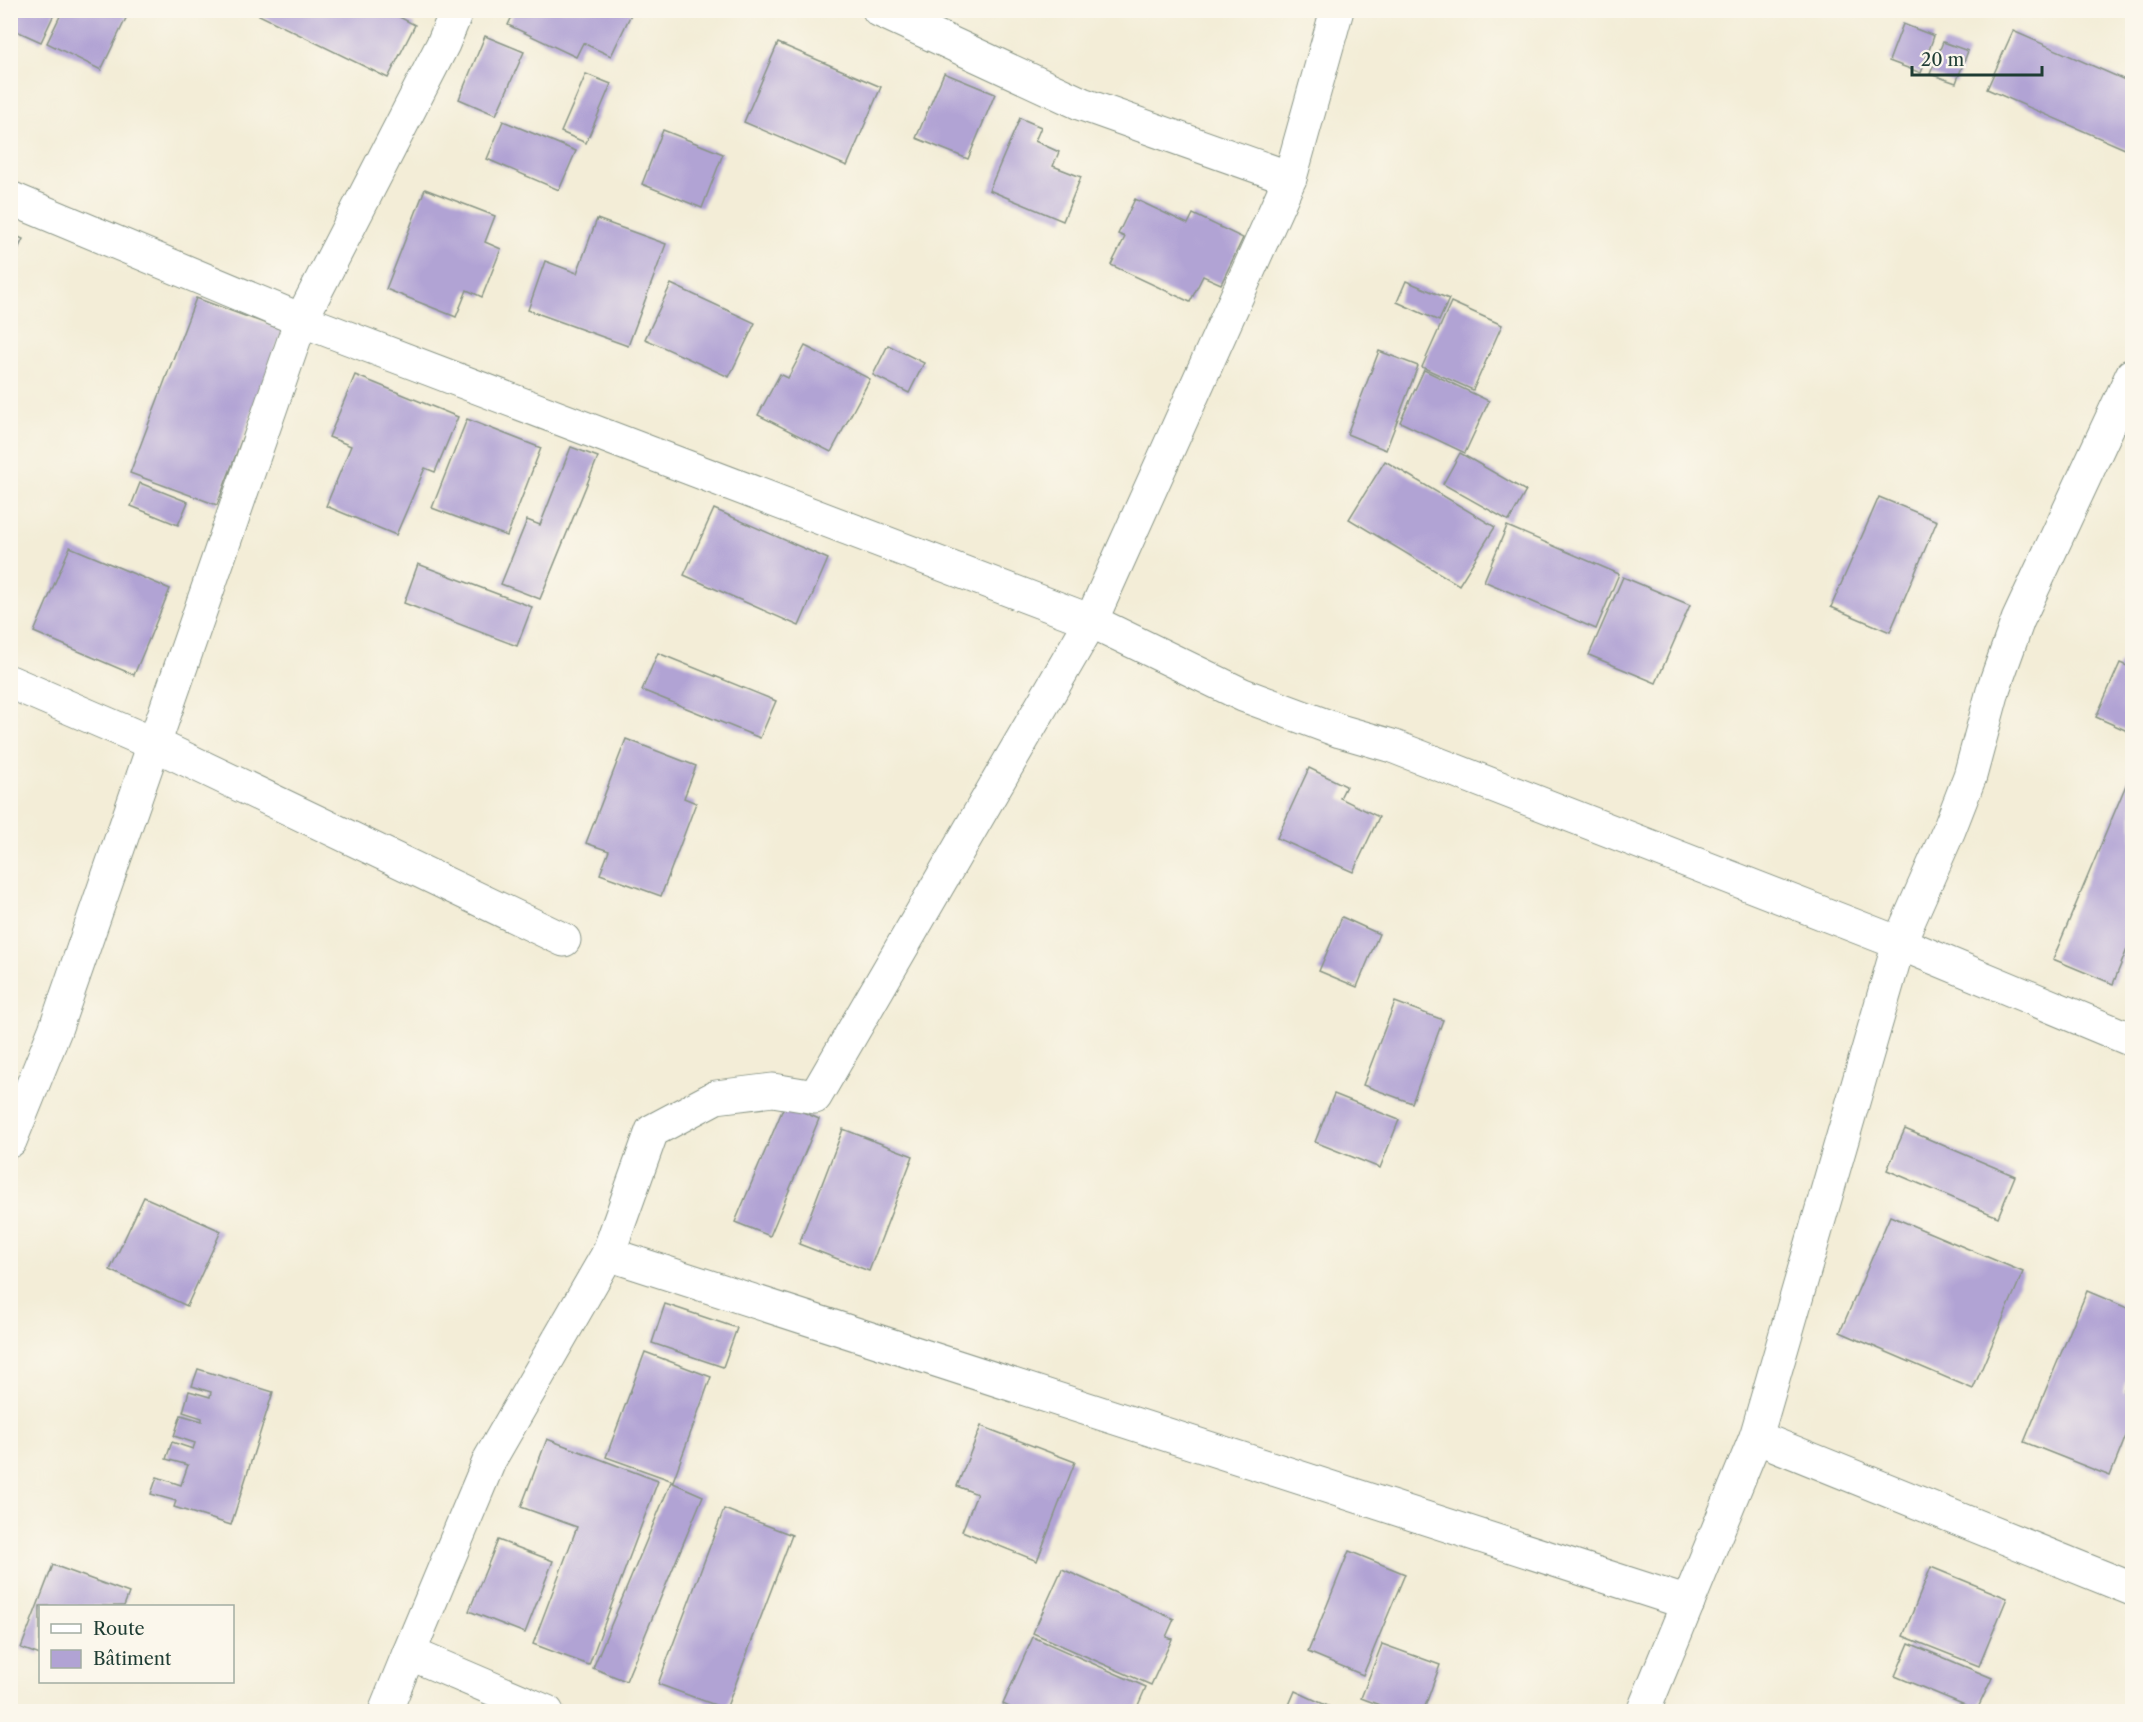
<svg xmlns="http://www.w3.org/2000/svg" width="2143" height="1722" font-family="'Libre Caslon Text',serif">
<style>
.building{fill:#b1a3d4}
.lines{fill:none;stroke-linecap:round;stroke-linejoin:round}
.minor-casing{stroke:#899586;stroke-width:35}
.minor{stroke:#fff;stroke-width:33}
</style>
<rect width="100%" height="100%" fill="#fbf7ec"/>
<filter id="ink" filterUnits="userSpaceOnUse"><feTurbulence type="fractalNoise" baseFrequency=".0167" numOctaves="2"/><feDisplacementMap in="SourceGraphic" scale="12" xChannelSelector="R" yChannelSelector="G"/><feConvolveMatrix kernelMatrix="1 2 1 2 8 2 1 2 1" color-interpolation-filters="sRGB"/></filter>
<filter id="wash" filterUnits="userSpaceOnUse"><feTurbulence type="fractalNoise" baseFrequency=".008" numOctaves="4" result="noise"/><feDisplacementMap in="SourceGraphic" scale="24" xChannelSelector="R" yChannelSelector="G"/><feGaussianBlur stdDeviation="1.35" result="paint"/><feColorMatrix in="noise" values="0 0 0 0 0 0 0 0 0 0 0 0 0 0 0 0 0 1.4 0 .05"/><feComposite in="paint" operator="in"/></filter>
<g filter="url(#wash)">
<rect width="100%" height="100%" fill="#f3edd7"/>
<g id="blocks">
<!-- building -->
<g class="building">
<polygon points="10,10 56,10 41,42 10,28"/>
<polygon points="63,10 130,10 101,70 47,43"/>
<polygon points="259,10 386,10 415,25 388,78 257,14"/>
<polygon points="515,10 633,10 611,56 583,43 576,57 508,25"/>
<polygon points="1903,24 1934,36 1921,73 1889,61"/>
<polygon points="2013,31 2132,83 2132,152 1987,89"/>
<polygon points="485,36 524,52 496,115 459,99"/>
<polygon points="1943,42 1968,51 1956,83 1930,74"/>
<polygon points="778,43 881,87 847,166 744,122"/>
<polygon points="944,73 995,94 968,159 916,138"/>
<polygon points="586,74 611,84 586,143 561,132"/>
<polygon points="1020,118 1041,127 1035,141 1059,152 1053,166 1081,177 1063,221 989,190"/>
<polygon points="503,121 576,151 559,190 487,159"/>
<polygon points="663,130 723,154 702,208 642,184"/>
<polygon points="425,189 495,216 485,242 501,249 482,297 467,290 456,317 386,289"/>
<polygon points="1135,199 1188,224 1193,214 1243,238 1221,284 1203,276 1190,302 1111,265 1125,237 1118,234"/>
<polygon points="597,219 666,244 628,346 528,310 545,261 577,273"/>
<polygon points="10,233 23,239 10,265"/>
<polygon points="1406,281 1449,299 1439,321 1397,302"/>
<polygon points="671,284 755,323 729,377 645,339"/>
<polygon points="196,298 283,330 217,505 130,473"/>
<polygon points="1451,302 1502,325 1473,390 1422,367"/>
<polygon points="888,345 924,363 909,393 873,375"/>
<polygon points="805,346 870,379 831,452 758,415 780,374 788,378"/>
<polygon points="1379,351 1418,366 1386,450 1347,434"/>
<polygon points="1424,370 1489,401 1465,453 1400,422"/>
<polygon points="355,375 458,417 435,472 425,468 396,535 326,506 351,446 329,437"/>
<polygon points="467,419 541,448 507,536 432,508"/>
<polygon points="571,447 598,457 540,599 501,584 527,520 540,525"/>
<polygon points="1460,453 1526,491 1509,521 1443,484"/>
<polygon points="1385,461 1495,527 1459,585 1349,519"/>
<polygon points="140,483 188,502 178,525 131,506"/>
<polygon points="1879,497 1937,521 1890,632 1831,607"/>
<polygon points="714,509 828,559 799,626 684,575"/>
<polygon points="1507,526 1619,574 1596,629 1484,581"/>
<polygon points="70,547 170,589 134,675 34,632"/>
<polygon points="418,564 532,607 517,646 404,603"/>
<polygon points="1623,577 1690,605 1656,683 1589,655"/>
<polygon points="658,653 776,701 760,738 642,690"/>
<polygon points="2120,663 2132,668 2132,733 2096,717"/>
<polygon points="626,739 696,766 684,798 696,803 661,896 600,874 609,851 586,843"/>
<polygon points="1309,768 1346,786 1340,798 1379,817 1353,872 1277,838"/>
<polygon points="2131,773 2132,774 2132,937 2113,984 2053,959"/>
<polygon points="1342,917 1379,934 1357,987 1319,971"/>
<polygon points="1395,1002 1443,1020 1412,1103 1363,1085"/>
<polygon points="1334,1094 1399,1120 1380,1168 1315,1142"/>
<polygon points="785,1104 819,1119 770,1236 735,1222"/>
<polygon points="843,1129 913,1156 869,1271 799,1244"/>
<polygon points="1905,1129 2015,1176 1998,1217 1887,1170"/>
<polygon points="144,1197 221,1231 187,1306 110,1270"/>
<polygon points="1890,1216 2023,1272 1973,1389 1840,1332"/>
<polygon points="2087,1291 2132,1310 2132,1368 2123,1392 2132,1395 2132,1421 2110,1476 2024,1442"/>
<polygon points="665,1304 737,1328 723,1367 652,1343"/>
<polygon points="645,1352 711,1377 673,1481 606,1457"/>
<polygon points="198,1369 273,1392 231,1525 174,1507 176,1501 151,1494 157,1477 181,1485 188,1465 166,1459 172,1442 193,1449 195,1443 174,1436 181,1415 202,1421 202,1418 183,1412 189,1391 210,1397 211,1392 192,1386"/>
<polygon points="981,1426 1075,1462 1037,1561 962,1531 977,1494 957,1486"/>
<polygon points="547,1439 658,1481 589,1665 533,1644 577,1527 521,1507"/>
<polygon points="671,1482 703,1496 626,1681 593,1668"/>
<polygon points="724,1509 792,1535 726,1709 658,1684"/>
<polygon points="498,1540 553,1561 525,1633 469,1611"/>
<polygon points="1349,1551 1405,1574 1363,1675 1308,1652"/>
<polygon points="53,1565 129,1593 124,1606 40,1606 40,1655 21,1648"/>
<polygon points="1931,1567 2007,1598 1979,1666 1903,1636"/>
<polygon points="1062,1569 1174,1619 1166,1637 1172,1639 1151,1685 1033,1633"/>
<polygon points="1033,1637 1146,1687 1135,1712 1019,1712 1003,1704"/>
<polygon points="1909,1643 1992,1678 1977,1710 1895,1676"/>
<polygon points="1382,1644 1440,1665 1423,1712 1398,1712 1361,1698"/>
<polygon points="1295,1691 1341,1712 1286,1712"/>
</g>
</g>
</g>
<g filter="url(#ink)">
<use href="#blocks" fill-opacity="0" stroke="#899586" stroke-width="1.5"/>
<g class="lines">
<!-- minor casing -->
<g class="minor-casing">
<g id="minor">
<polyline points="879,10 1082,104 1290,178"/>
<polyline points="10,198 301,320 1091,621 1243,695 1340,731 1392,746 1899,943 2132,1040"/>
<polyline points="10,682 154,744 564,940"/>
<polyline points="10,1141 55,1030 301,320 443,44 457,10"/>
<polyline points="608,1254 1688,1603"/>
<polyline points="1756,1437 2132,1589"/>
<polyline points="385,1712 409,1653"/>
<polyline points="547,1712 409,1653 490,1459 608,1254 652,1131 716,1097 773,1090 815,1097 1091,621 1290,178 1337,10"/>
<polyline points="1643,1712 1756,1437 1899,943 1949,830 1970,776 1994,687 2018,620 2132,375"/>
</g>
</g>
<!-- minor -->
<use href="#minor" class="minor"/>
</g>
</g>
<!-- margin -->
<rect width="2143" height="1722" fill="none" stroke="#fbf7ec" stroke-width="36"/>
<!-- legend -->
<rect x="39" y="1605" width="195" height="78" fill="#fbf7ec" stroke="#a3ada2" stroke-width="1.5"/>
<rect x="51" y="1624" width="30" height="9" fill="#ffffff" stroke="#a3ada2" stroke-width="1.5"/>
<text x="93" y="1635" font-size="18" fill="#1f3d34">Route</text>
<rect x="51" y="1650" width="30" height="18" fill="#b1a3d4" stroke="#a3ada2" stroke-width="1.5"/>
<text x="93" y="1665" font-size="18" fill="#1f3d34">Bâtiment</text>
<!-- scale -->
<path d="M1912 66v9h130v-9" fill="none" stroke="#1f3d34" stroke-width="3"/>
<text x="1921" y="66" font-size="18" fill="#1f3d34" stroke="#fbf7ec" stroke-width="4.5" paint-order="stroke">20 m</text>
</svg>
